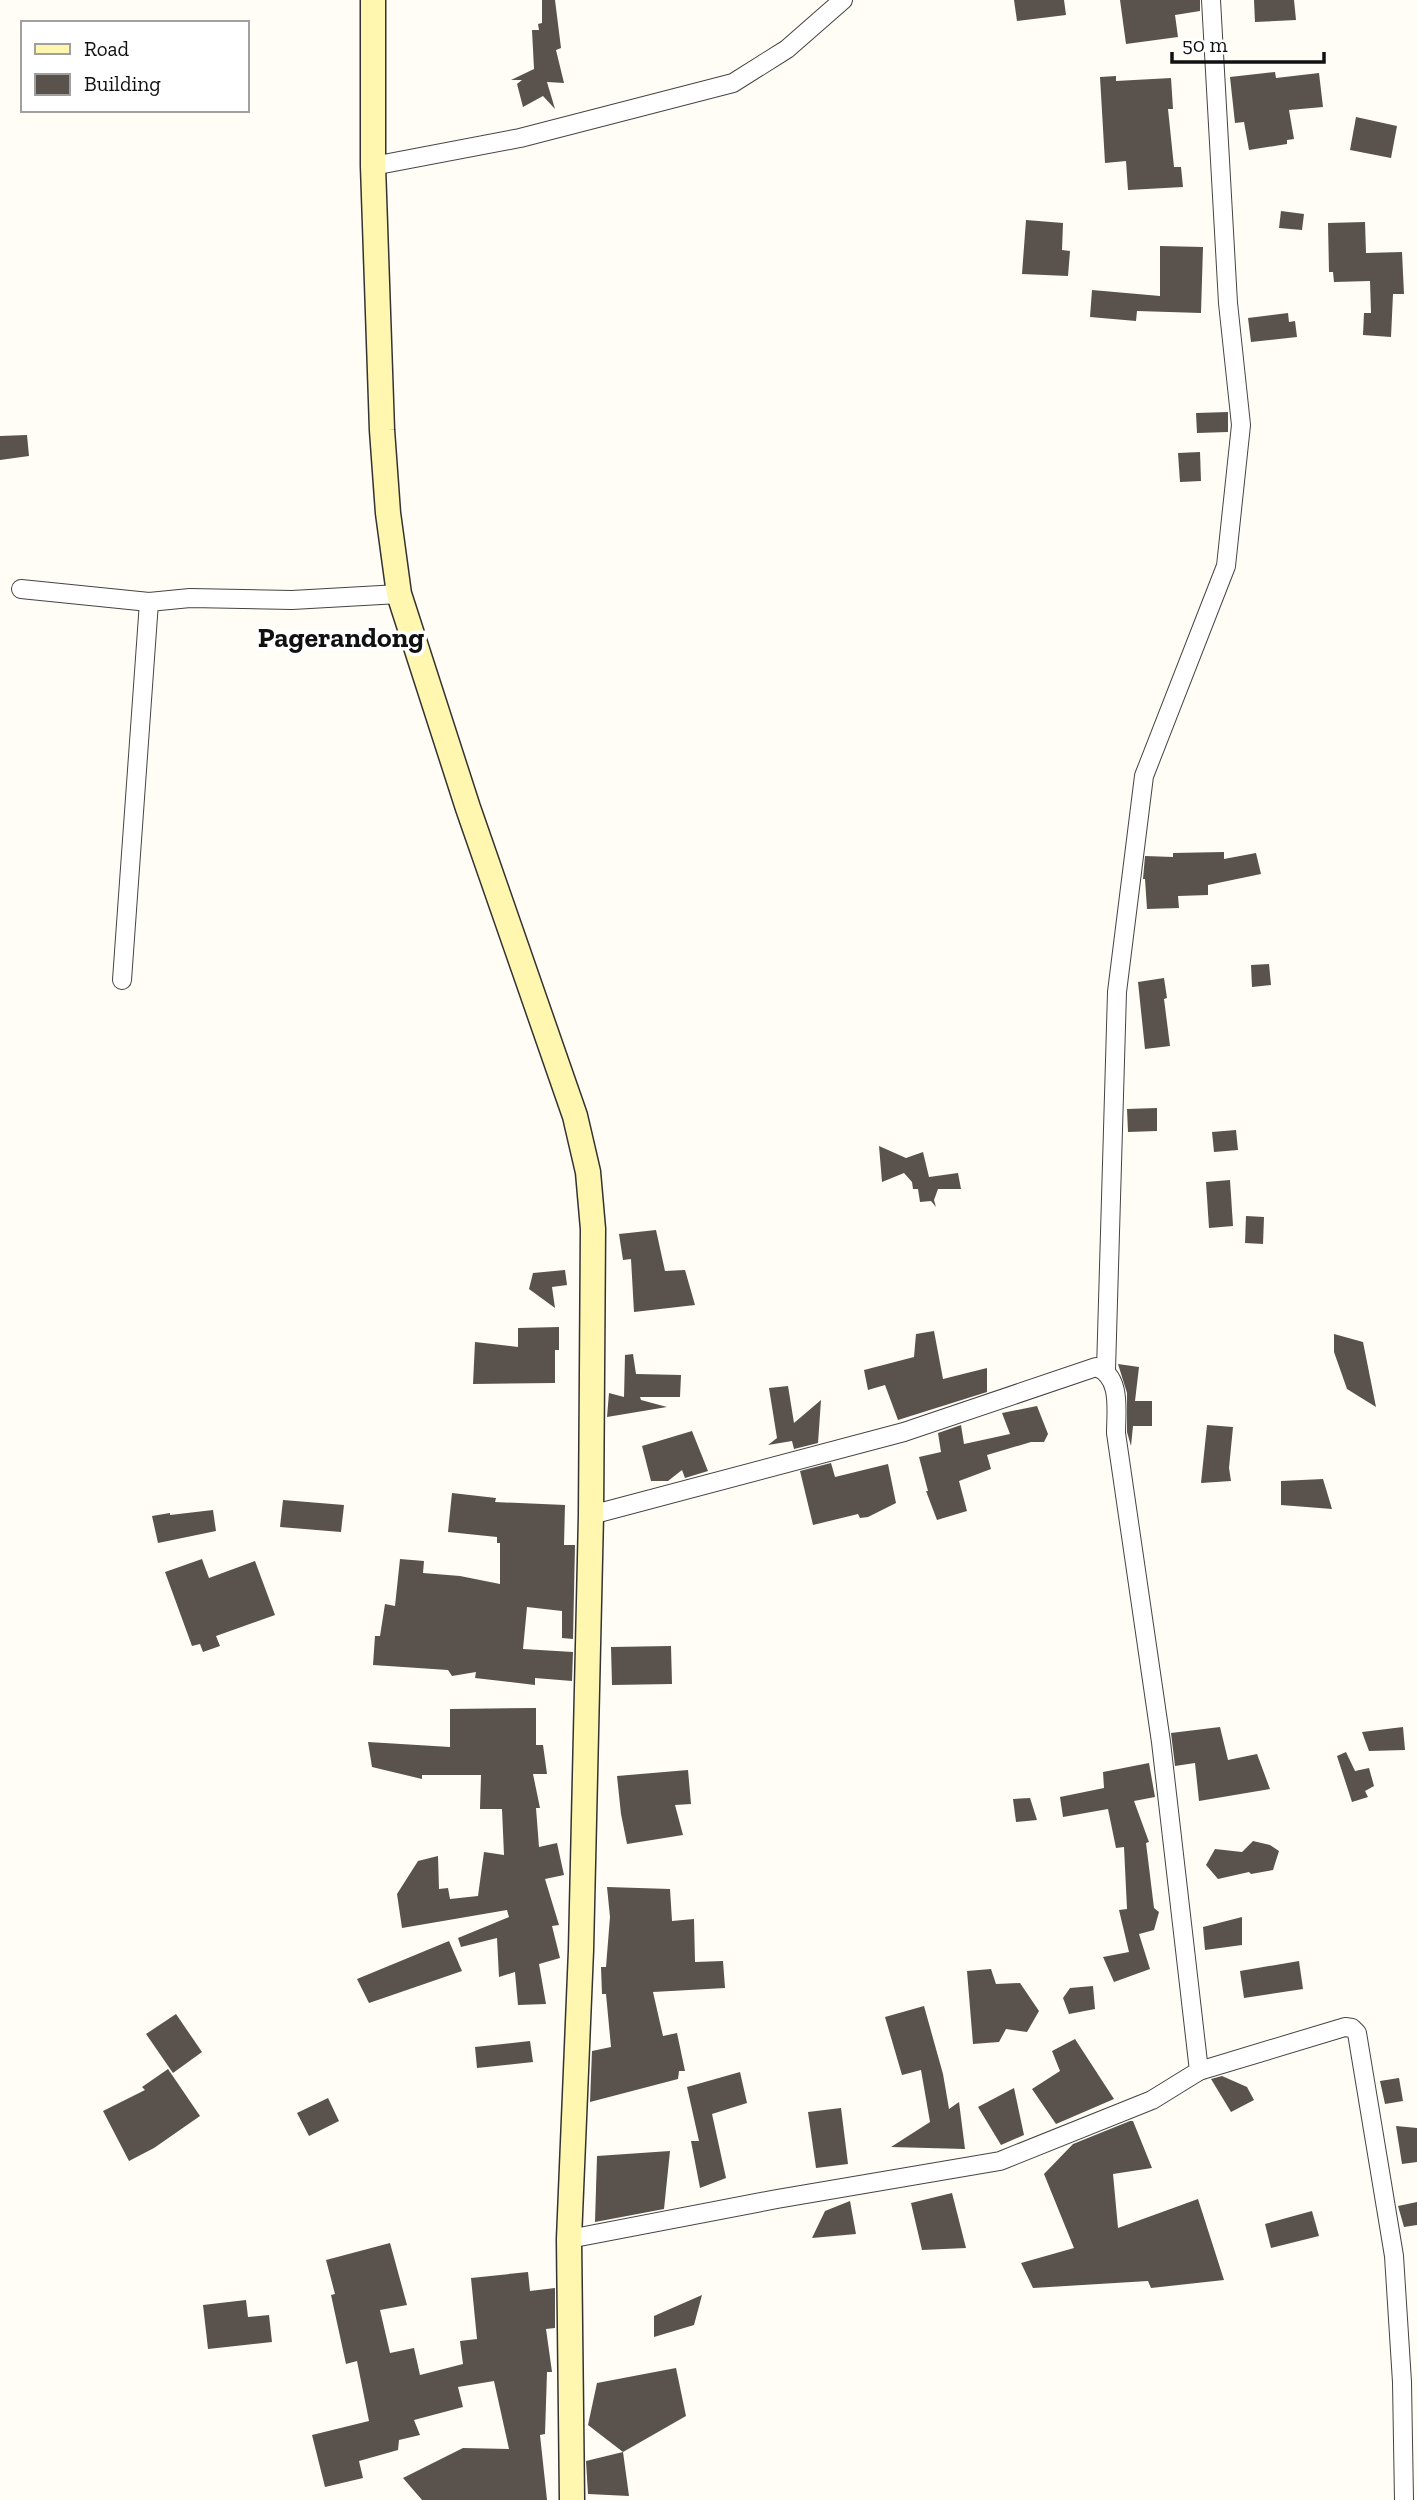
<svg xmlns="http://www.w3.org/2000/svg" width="1417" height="2500" font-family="'Zilla Slab',serif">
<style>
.building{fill:#5a524d}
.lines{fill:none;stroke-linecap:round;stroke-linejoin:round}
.street-casing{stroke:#444;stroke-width:20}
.secondary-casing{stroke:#333;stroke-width:27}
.street{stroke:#fff;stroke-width:18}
.secondary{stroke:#fff6b0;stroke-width:24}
.labels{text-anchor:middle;stroke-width:7;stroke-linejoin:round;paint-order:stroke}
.quarter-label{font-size:28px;font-weight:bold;fill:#111;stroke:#fff}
</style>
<rect width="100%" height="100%" fill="#fffdf5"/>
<!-- building -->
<g class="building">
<polygon points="542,0 555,0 561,48 556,50 564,83 547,82 555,109 543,96 523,107 517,84 522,80 511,80 534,69 532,30 539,30 538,24 542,23"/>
<polygon points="1014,0 1064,0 1066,15 1017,21"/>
<polygon points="1120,0 1200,0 1200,11 1175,15 1178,37 1126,44"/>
<polygon points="1254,0 1294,0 1296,20 1255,22"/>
<polygon points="1275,72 1276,78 1319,73 1323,107 1289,110 1294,139 1287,140 1287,144 1249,150 1244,122 1235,123 1230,77"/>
<polygon points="1116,76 1116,81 1171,78 1173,109 1168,109 1174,167 1181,167 1183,187 1128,190 1126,161 1105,163 1100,77"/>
<polygon points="1356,117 1397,126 1391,158 1350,150"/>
<polygon points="1281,211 1304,214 1302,230 1279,228"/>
<polygon points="1026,220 1063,223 1062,250 1070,251 1068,276 1022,274"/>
<polygon points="1365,222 1366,253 1402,252 1404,294 1393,294 1391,337 1363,335 1364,313 1371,313 1370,281 1334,282 1333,272 1329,272 1328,223"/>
<polygon points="1160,246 1203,247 1201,313 1137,311 1136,321 1090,317 1092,290 1160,296"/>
<polygon points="1288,313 1289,322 1295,321 1297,337 1251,342 1248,318"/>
<polygon points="1228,412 1228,432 1197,433 1196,413"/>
<polygon points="27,435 29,456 0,460 0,436"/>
<polygon points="1200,452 1201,481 1180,482 1178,453"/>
<polygon points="1224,852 1224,859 1256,853 1261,874 1208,885 1208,895 1178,896 1179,908 1147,909 1145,879 1143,879 1145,856 1173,857 1173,853"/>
<polygon points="1269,964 1271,985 1252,987 1251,965"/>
<polygon points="1164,978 1167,998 1164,999 1170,1046 1145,1049 1138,982"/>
<polygon points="1157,1108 1157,1131 1128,1132 1127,1109"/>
<polygon points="1236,1130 1238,1150 1214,1152 1212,1132"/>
<polygon points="879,1146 906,1158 923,1152 929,1177 958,1173 961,1189 938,1189 934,1200 936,1207 931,1201 920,1202 918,1189 913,1189 912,1182 904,1173 882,1182"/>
<polygon points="1230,1180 1233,1226 1209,1228 1206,1182"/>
<polygon points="1246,1216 1264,1217 1263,1244 1245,1243"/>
<polygon points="656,1230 665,1271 685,1270 695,1305 634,1312 631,1259 623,1260 619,1234"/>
<polygon points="565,1270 567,1285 552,1287 555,1308 529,1289 533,1273"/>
<polygon points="559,1327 559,1350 555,1350 555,1383 473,1384 475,1342 518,1347 518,1328"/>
<polygon points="934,1331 943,1379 987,1368 987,1392 898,1420 885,1385 868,1390 864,1370 914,1357 916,1334"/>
<polygon points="1334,1334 1363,1342 1376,1407 1347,1389 1334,1352"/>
<polygon points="633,1354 636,1374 681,1375 680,1397 640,1397 641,1400 667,1407 607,1417 609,1393 624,1397 625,1355"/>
<polygon points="1118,1364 1139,1367 1135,1401 1152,1401 1152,1426 1133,1426 1131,1446 1127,1432 1127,1393"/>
<polygon points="788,1386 794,1423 821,1400 818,1443 794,1449 792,1441 768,1445 777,1438 769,1388"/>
<polygon points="1037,1406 1048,1434 1044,1442 1031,1442 987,1455 991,1469 959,1481 967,1511 937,1520 926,1491 928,1491 919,1457 941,1452 938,1433 961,1425 964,1444 1010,1434 1002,1413"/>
<polygon points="1207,1425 1233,1427 1229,1468 1231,1481 1201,1483"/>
<polygon points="692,1431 708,1471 685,1478 682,1470 668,1481 651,1481 642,1446"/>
<polygon points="831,1463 835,1477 888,1464 896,1503 868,1517 860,1518 858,1514 813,1525 800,1471"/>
<polygon points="1323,1479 1332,1509 1281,1505 1281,1481"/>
<polygon points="452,1493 496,1498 495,1502 565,1505 564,1545 575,1545 573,1639 562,1638 562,1611 527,1607 523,1649 573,1652 572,1681 535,1678 535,1685 475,1678 476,1672 452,1676 448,1670 373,1665 375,1636 380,1636 385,1604 395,1606 400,1559 424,1561 423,1573 460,1576 500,1584 500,1543 497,1543 497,1537 448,1532"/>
<polygon points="283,1500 344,1505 341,1532 280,1527"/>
<polygon points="213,1510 216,1531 158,1543 152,1516 170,1513 170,1515"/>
<polygon points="202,1559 209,1578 255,1561 275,1615 216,1636 220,1646 203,1652 200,1644 192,1646 165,1572"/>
<polygon points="671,1646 672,1684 612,1685 611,1647"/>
<polygon points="536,1708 536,1745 543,1745 547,1774 533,1774 540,1808 536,1808 539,1847 557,1843 564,1875 545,1879 559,1925 552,1926 560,1958 539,1964 546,2004 518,2005 515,1972 499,1977 497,1938 461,1947 458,1938 509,1917 507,1910 402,1928 397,1894 418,1861 438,1856 439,1889 448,1888 450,1899 478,1896 484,1852 504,1855 502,1809 480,1809 481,1775 422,1775 422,1779 372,1767 368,1742 450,1747 450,1709"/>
<polygon points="1220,1727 1228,1760 1257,1754 1270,1789 1199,1801 1195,1763 1175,1766 1171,1733"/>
<polygon points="1403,1727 1405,1750 1369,1751 1362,1732"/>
<polygon points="1346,1752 1355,1771 1369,1768 1374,1786 1365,1791 1368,1797 1352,1802 1337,1756"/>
<polygon points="1149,1763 1155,1797 1134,1801 1149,1842 1146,1843 1154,1908 1159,1912 1154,1930 1139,1934 1150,1969 1114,1982 1103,1957 1129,1952 1119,1910 1127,1909 1124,1847 1116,1848 1108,1809 1063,1817 1060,1797 1104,1788 1103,1772"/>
<polygon points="688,1770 691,1804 675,1805 683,1835 627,1844 621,1814 617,1776"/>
<polygon points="1030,1798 1037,1820 1016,1822 1013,1799"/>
<polygon points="1253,1841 1270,1845 1279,1851 1273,1870 1251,1874 1249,1872 1218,1879 1206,1865 1215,1849 1242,1852"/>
<polygon points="607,1887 670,1889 672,1921 694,1919 695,1962 723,1961 725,1988 653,1992 663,2036 677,2033 685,2071 679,2071 678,2079 590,2102 592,2051 611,2047 606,1994 602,1994 601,1967 606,1967 610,1917"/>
<polygon points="1242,1917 1242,1945 1205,1950 1203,1927"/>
<polygon points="449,1941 462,1971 369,2003 357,1979"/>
<polygon points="1299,1961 1303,1989 1244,1998 1240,1971"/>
<polygon points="991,1969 996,1984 1020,1983 1039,2011 1027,2032 1006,2029 999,2042 973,2044 967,1971"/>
<polygon points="1093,1986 1095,2009 1069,2014 1063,1998 1070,1988"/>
<polygon points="924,2006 943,2074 949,2109 959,2102 965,2149 891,2147 930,2122 921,2070 902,2075 885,2017"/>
<polygon points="176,2014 202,2052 173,2073 146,2034"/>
<polygon points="1075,2039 1114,2099 1056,2124 1032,2089 1060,2071 1052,2051"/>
<polygon points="530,2041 533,2062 477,2068 475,2047"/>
<polygon points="168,2069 200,2116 154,2148 129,2161 103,2111 145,2090 142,2087"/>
<polygon points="740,2072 747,2103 712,2114 726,2178 700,2188 691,2141 699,2141 687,2087"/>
<polygon points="1222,2076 1247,2087 1254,2100 1231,2112 1211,2079"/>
<polygon points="1399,2078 1403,2101 1385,2104 1380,2081"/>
<polygon points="1014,2088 1024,2135 1001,2145 978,2107"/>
<polygon points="328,2098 339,2121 309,2136 297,2113"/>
<polygon points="841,2108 848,2164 816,2168 808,2112"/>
<polygon points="1130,2121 1133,2121 1152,2168 1113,2174 1118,2228 1198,2199 1224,2280 1151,2288 1148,2281 1033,2288 1021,2263 1074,2248 1044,2174 1073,2144"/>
<polygon points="1396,2126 1417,2128 1417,2162 1402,2164"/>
<polygon points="670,2151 664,2209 595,2222 597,2156"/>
<polygon points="952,2193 966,2248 922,2250 911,2203"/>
<polygon points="850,2201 856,2234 812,2238 825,2211"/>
<polygon points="1417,2202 1417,2225 1404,2227 1398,2206"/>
<polygon points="1312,2211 1319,2236 1271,2248 1265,2224"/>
<polygon points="390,2243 407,2305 380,2310 390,2353 414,2348 420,2375 463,2364 460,2341 477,2339 471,2278 528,2272 530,2291 555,2288 555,2328 546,2329 552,2372 547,2372 545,2434 540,2435 547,2500 422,2500 403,2478 463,2448 509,2449 494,2381 458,2387 463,2407 414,2420 420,2435 399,2440 398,2450 359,2461 363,2478 325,2487 312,2435 369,2421 357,2361 346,2364 331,2295 335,2294 326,2260"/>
<polygon points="702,2295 694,2325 654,2337 654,2316"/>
<polygon points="246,2300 248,2317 269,2315 272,2342 208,2349 203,2305"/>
<polygon points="676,2368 686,2416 623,2452 588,2425 597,2383"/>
<polygon points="623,2452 629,2496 588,2494 586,2461"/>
</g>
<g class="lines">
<!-- street casing -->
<g class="street-casing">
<g id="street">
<polyline points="373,166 520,138 733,83 787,49 843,0"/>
<polyline points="21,589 149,602 190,598 292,600 399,594"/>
<polyline points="122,980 149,602"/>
<polyline points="1106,1370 1117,992 1144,776 1226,566 1241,425 1228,303 1211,0"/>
<polyline points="1199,2071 1345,2027 1352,2028 1357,2033 1394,2256 1402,2382 1404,2500"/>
<path d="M569 2239 777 2199 1000 2161 1152 2100 1199 2071 1161 1742 1116 1433C1116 1411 1122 1376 1096 1367L904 1432 591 1515"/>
</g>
</g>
<!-- secondary casing -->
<g class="secondary-casing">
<polyline id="secondary" points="373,0 373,166 382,430 388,513 399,594 468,808 575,1116 588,1172 593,1229 591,1515 581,1950 569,2239 572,2500"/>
</g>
<!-- street -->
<use href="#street" class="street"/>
<!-- secondary -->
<use href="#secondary" class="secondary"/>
</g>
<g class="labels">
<!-- quarter labels -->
<g class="quarter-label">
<text x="341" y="647">Pagerandong</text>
</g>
</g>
<!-- legend -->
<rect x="21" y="21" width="228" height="91" fill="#ffffff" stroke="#a0a0a0" stroke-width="2"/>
<rect x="35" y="44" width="35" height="10" fill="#fff6b0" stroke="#a0a0a0" stroke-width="2"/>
<text x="84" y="56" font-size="21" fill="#111111">Road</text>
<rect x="35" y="74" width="35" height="21" fill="#5a524d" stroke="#a0a0a0" stroke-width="2"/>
<text x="84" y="91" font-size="21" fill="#111111">Building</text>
<!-- scale -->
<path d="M1172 52v10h152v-10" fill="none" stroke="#111111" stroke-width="3.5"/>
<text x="1182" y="52" font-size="21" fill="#111111" stroke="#ffffff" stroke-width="5" paint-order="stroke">50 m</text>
</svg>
